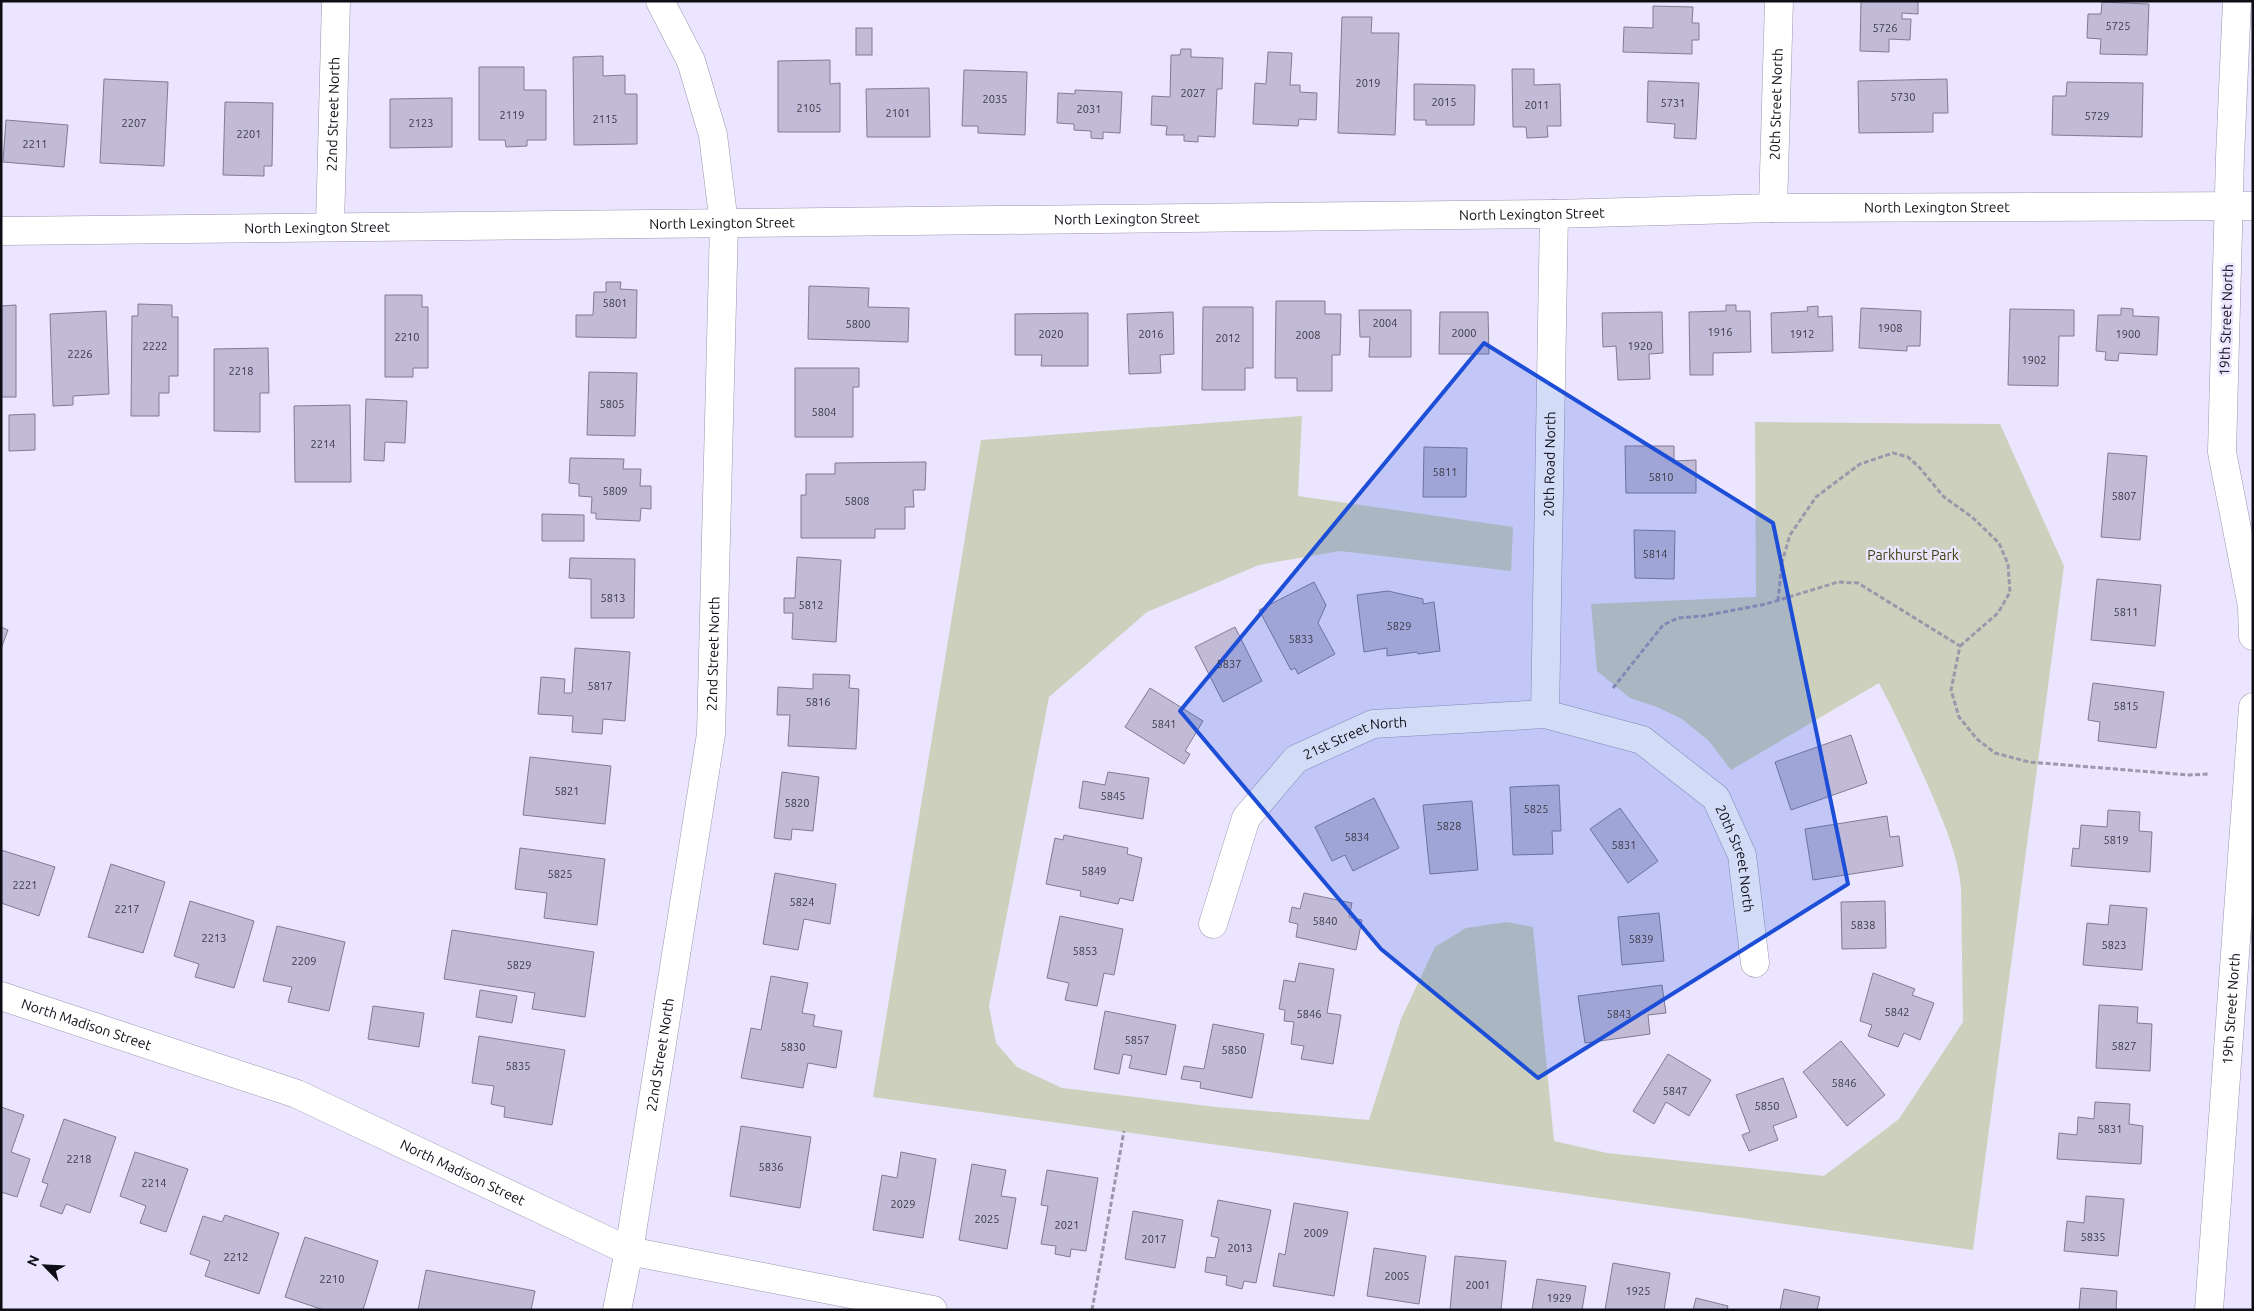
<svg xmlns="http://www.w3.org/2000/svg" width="2254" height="1311" font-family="Ubuntu,sans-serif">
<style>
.green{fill:#cdd0bc}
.building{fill:#c1bbd7;stroke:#817b92}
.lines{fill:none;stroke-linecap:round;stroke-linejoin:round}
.street-casing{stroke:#9c96ae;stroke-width:29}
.secondary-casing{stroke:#9c96ae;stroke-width:29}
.path{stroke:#9c97ab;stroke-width:3;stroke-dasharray:5 2.5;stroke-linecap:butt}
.street{stroke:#fff;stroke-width:28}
.secondary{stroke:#fff;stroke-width:28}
.marked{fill:#1d4ed8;fill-opacity:0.2;stroke:#1d4ed8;stroke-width:4;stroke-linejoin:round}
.labels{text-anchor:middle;stroke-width:5;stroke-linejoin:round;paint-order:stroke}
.number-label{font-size:11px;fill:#3b3845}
.street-label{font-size:14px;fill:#0e0c14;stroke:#ebe5ff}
.park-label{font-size:14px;fill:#3c400d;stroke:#ebe5ff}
</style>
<rect width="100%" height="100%" fill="#ebe5ff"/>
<!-- green -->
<path class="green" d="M1302 416 1298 496 1513 527 1511 571 1340 551 1259 565 1147 612 1049 697 989 1006 996 1043 1017 1067 1062 1088 1216 1107 1369 1120 1401 1019 1435 947 1466 928 1507 922 1533 927 1554 1141 1607 1153 1824 1176 1899 1119 1963 1022 1961 888C1958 856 1945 826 1933 797 1916 758 1899 721 1879 683L1731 770 1709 741 1682 719 1657 707 1630 698 1597 671 1591 604 1756 597 1755 422 2000 424 2064 566 1973 1250 873 1097 981 440Z"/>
<!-- building -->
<g class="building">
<polygon points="1861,1 1918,1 1918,14 1902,13 1902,19 1911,19 1910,40 1889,39 1889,52 1860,51"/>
<polygon points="2102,2 2149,4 2147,55 2100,54 2101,39 2087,38 2088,14 2101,14"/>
<polygon points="1653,6 1693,7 1692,23 1699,23 1699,40 1692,40 1692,54 1623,52 1624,27 1653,28"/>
<polygon points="1342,17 1372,17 1371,33 1399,33 1395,135 1338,133"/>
<rect x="856" y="28" width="16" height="27"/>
<polygon points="1181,49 1191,49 1191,57 1223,58 1222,89 1217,89 1215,137 1198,136 1198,142 1184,141 1184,135 1166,135 1167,126 1151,125 1152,96 1170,97 1171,55 1180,55"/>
<polygon points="1268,52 1292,53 1290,85 1300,85 1300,92 1317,93 1316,120 1299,119 1298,126 1253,124 1255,83 1266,84"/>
<polygon points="603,56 603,76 625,75 625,94 637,94 637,144 574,145 573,57"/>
<polygon points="830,60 830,84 840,83 840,132 778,132 778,61"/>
<polygon points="479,67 524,67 524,90 546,90 546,140 527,140 527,146 506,147 505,140 479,140"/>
<polygon points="1512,69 1534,69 1534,85 1560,84 1561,126 1547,126 1548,137 1527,138 1526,127 1513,127"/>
<polygon points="964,70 1027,72 1025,135 978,133 978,126 962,126"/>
<polygon points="104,79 168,82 164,166 100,163"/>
<polygon points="1947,79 1948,113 1933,113 1933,132 1859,133 1858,81"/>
<polygon points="1648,81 1699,83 1696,139 1674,138 1675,124 1647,122"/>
<polygon points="2067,82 2143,83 2142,137 2052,135 2053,96 2066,96"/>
<polygon points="1414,84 1475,85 1474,125 1426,125 1426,120 1414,120"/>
<polygon points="929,88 930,137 867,137 866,89"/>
<polygon points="1075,90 1122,92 1120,133 1103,132 1103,139 1091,138 1091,131 1074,130 1074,124 1057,123 1058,93 1075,94"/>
<polygon points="452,98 452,147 390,148 390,99"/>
<polygon points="225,102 273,103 272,166 264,166 264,176 223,175"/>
<polygon points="6,120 68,125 64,167 3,162"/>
<polygon points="606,282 621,282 620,289 637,290 636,338 576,337 576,315 593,315 594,292 606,292"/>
<polygon points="809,286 869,288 868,307 909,308 908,342 808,339"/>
<polygon points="385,295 422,295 422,307 428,307 428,368 413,368 413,377 385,377"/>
<polygon points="1276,301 1325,301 1325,314 1341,314 1340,355 1332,355 1332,391 1297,391 1297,378 1275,378"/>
<polygon points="138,304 172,305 172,317 178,317 178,376 169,376 169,393 159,393 159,416 131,416 132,316 138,316"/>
<polygon points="16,305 16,397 1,397 1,306"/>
<polygon points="1726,305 1736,305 1736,311 1750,311 1751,352 1713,353 1713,375 1690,375 1689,312 1726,311"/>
<polygon points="1818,306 1818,317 1832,316 1833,351 1772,353 1771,313 1808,311 1807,307"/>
<polygon points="1203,307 1253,307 1253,368 1245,368 1245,390 1202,390"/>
<polygon points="1861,308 1921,311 1920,346 1907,346 1907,351 1859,348"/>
<polygon points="2121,308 2133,309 2133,316 2159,317 2157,355 2119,353 2118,361 2105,360 2106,352 2096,351 2098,315 2121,315"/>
<polygon points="2010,309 2074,310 2074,336 2059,336 2058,386 2008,385"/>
<polygon points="1359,310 1411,310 1411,357 1369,357 1370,337 1360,337"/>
<polygon points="106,311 109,394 73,396 73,405 53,406 50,314"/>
<polygon points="1173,312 1174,354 1160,355 1161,373 1129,374 1127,314"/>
<polygon points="1440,312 1488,312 1489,354 1439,354"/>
<polygon points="1662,312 1663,353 1649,354 1650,379 1618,380 1616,346 1603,347 1602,313"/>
<polygon points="1088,313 1088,366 1041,366 1042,355 1015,355 1015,314"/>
<polygon points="268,348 269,393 260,393 260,432 214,431 214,349"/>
<polygon points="795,368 859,368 859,387 853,387 853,437 795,437"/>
<polygon points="589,372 637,373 635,436 587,435"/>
<polygon points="366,399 407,401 405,443 385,442 384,461 364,460"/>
<polygon points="350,405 351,482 295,482 294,406"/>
<polygon points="35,414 35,450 9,451 9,415"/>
<polygon points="1625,446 1674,446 1674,461 1696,460 1696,493 1626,493"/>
<polygon points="1424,447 1467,448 1466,497 1423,497"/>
<polygon points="2108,453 2147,456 2140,540 2101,537"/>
<polygon points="570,458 624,459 623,469 641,469 640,486 651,486 651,509 641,508 640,521 596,519 596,513 591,513 592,497 579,496 579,484 569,483"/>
<polygon points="926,462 925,490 913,490 914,507 905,507 905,529 875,529 875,538 801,538 801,495 806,495 806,474 835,474 835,463"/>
<polygon points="542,514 584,515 584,541 542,541"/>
<polygon points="1634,530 1675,531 1674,579 1635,578"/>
<polygon points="797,557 841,560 836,642 792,639 793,613 784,613 784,598 795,598"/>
<polygon points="570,558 635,559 634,618 591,618 591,579 569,578"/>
<polygon points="2097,579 2161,585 2155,646 2091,640"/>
<polygon points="1314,582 1326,605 1318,623 1335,654 1298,674 1295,668 1291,670 1259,610"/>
<polygon points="1388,591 1423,599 1423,604 1434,602 1440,651 1418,654 1417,652 1387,656 1387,648 1364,652 1357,595"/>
<polygon points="1,627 8,630 1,649"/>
<polygon points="1235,627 1262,681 1223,702 1195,647"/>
<polygon points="575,648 630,652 625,721 603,719 602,734 572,732 573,716 538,714 541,677 565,679 564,693 572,693"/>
<polygon points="813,674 850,675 849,688 859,689 856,749 788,746 790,715 777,715 778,687 813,689"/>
<polygon points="2093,683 2164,692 2156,748 2098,741 2100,722 2088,720"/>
<polygon points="1150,688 1203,721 1185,751 1190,754 1184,764 1125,727"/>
<polygon points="1851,735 1867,783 1791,810 1775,762"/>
<polygon points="530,757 611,766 605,824 523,815"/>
<polygon points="782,772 819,777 813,831 792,829 791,840 774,838"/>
<polygon points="1108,772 1149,778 1143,819 1079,808 1083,781 1105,785"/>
<polygon points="1559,785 1561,831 1552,831 1553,854 1513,855 1510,787"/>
<polygon points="1374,798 1399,848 1353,871 1345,855 1332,861 1315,827"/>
<polygon points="1472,801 1478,870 1430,874 1423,805"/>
<polygon points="1620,808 1658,861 1628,883 1590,829"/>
<polygon points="2108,810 2140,812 2139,831 2152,832 2150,872 2071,866 2073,848 2079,849 2081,825 2107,827"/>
<polygon points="1887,816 1890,837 1899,836 1903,866 1813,880 1805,829"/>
<polygon points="1064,835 1128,848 1127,854 1142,858 1133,901 1120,898 1118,904 1080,896 1081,891 1046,884 1055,838 1063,840"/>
<polygon points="520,848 605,859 597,925 544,918 547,893 515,889"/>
<polygon points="1,850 55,867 39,916 1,903"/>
<polygon points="111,864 165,882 143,953 88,937"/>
<polygon points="775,873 836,884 830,924 804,919 798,950 763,944"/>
<polygon points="1304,893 1352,903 1349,917 1362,920 1356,950 1296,937 1298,924 1289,922 1292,907 1300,909"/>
<polygon points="190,901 254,921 234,988 195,977 199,964 174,956"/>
<polygon points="1885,901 1886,948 1842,949 1841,902"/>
<polygon points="2110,905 2147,908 2142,970 2083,965 2087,923 2108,925"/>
<polygon points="1659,913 1664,961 1622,965 1618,917"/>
<polygon points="1060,916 1123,929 1114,975 1104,973 1097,1006 1065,1000 1069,983 1047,978"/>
<polygon points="277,926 345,942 329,1011 288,1002 292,987 263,981"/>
<polygon points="452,930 594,952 585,1017 532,1009 535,993 444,979"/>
<polygon points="1299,963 1334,969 1327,1013 1341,1015 1333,1064 1301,1059 1304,1046 1291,1044 1294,1022 1284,1021 1285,1010 1279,1009 1284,980 1295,982"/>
<polygon points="1873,973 1915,989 1912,995 1934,1003 1920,1040 1904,1033 1898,1047 1868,1036 1872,1025 1860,1021"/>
<polygon points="771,976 808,983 802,1013 815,1015 813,1026 842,1031 836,1068 808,1063 803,1088 741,1078 751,1028 761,1030"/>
<polygon points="1662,985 1666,1013 1648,1015 1650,1034 1585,1043 1578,996"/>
<polygon points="480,990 517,996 512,1023 476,1017"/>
<polygon points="2099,1005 2138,1007 2137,1023 2152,1024 2150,1071 2096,1068"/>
<polygon points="373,1006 424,1013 419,1047 368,1039"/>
<polygon points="1105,1011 1176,1025 1166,1075 1129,1068 1132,1056 1123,1054 1119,1074 1094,1069"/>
<polygon points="1213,1024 1264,1034 1252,1098 1200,1088 1201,1082 1181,1079 1184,1066 1204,1069"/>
<polygon points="479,1036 565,1050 552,1125 504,1117 505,1107 491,1104 494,1086 472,1083"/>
<polygon points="1841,1041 1885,1095 1847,1126 1803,1072"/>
<polygon points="1668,1054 1711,1080 1689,1116 1666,1102 1654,1124 1633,1111"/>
<polygon points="1783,1078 1797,1117 1773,1126 1778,1140 1749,1151 1742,1135 1750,1132 1736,1095"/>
<polygon points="2095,1102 2130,1104 2129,1124 2143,1126 2141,1164 2057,1159 2059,1133 2077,1135 2078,1117 2094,1119"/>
<polygon points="1,1107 24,1115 11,1152 30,1159 17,1197 1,1192"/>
<polygon points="64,1119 116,1137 90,1213 66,1204 62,1214 40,1206 48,1184 42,1182"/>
<polygon points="741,1126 811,1137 800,1208 730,1196"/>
<polygon points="135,1152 188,1169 166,1232 140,1223 146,1206 120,1196"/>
<polygon points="901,1152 936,1159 923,1238 873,1230 882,1175 897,1178"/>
<polygon points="972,1164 1006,1170 1001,1196 1016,1198 1007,1249 959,1240"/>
<polygon points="1047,1170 1098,1178 1086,1251 1071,1249 1070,1257 1055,1254 1056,1246 1041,1244 1048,1206 1041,1205"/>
<polygon points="2086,1196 2124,1199 2118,1256 2064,1251 2067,1221 2084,1223"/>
<polygon points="1218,1200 1271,1210 1256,1283 1244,1281 1242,1289 1226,1285 1227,1276 1205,1272 1207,1257 1215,1258 1219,1238 1211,1236"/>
<polygon points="1294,1203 1348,1212 1334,1296 1273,1286 1279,1253 1285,1255"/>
<polygon points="1133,1211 1183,1220 1175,1268 1125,1259"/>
<polygon points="225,1215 279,1233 259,1294 205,1276 210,1261 190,1254 203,1216 222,1222"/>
<polygon points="305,1237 378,1261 363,1310 324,1310 285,1297"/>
<polygon points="1374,1248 1426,1256 1419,1304 1367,1296"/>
<polygon points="1455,1256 1506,1261 1501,1310 1450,1310"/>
<polygon points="1613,1263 1670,1273 1664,1310 1605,1310"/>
<polygon points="426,1270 535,1291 531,1310 418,1310"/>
<polygon points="1537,1279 1586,1286 1582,1310 1532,1310"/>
<polygon points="2081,1288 2117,1291 2116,1310 2079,1310"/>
<polygon points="1784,1289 1820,1297 1817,1310 1780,1310"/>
<polygon points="1696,1298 1728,1306 1727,1310 1693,1310"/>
</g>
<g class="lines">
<!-- street casing -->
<g class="street-casing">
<g id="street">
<polyline points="2237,1 2230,157 2222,452 2252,606 2253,636"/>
<path id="s1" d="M1773 208 1779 1"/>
<path id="s2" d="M330 226 336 1"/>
<path id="s3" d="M1545 714 1554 214"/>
<path id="s4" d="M1213 924 1246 818 1296 759 1373 724 1545 714 1642 740 1716 798 1742 855 1755 963"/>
<path id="s5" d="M1 996 297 1094 629 1251 933 1310"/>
<path id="s6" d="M617 1310 629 1251 711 734 724 224 713 135 691 61 660 1"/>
<path id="s7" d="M2209 1310 2253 707"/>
</g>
</g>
<!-- secondary casing -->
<g class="secondary-casing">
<g id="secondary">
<path id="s8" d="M1 231 1554 214 1773 208 2253 206"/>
</g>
</g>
<!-- path -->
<g class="path">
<polyline points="1778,601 1782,562 1790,535 1816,497 1860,464 1893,453 1908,457 1919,467 1944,497 1972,517 1999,543 2008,564 2010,592 1998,613 1960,646"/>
<polyline points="1613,688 1663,625 1678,618 1703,616 1766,604 1838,582 1858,583 1960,646 1951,690 1959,717 1977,739 1995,753 2029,762 2189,775 2208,774"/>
<polyline points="1092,1310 1124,1131"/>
</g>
<!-- street -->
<use href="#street" class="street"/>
<!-- secondary -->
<use href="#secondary" class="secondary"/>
</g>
<!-- marked area -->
<path class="marked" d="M1484 343 1773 523 1848 884 1538 1078 1381 949 1180 711Z"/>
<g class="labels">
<!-- number labels -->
<g class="number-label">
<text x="2118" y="30">5725</text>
<text x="1885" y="32">5726</text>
<text x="1368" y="87">2019</text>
<text x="1193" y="97">2027</text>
<text x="1903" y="101">5730</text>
<text x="995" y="103">2035</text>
<text x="1444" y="106">2015</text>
<text x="1673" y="107">5731</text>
<text x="1537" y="109">2011</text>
<text x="809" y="112">2105</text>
<text x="1089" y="113">2031</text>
<text x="898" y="117">2101</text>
<text x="512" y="119">2119</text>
<text x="2097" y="120">5729</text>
<text x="605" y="123">2115</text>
<text x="134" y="127">2207</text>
<text x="421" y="127">2123</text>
<text x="249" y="138">2201</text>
<text x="35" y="148">2211</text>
<text x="615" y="307">5801</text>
<text x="1385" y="327">2004</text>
<text x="858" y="328">5800</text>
<text x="1890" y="332">1908</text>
<text x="1720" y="336">1916</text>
<text x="1464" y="337">2000</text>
<text x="1051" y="338">2020</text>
<text x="1151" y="338">2016</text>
<text x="1802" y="338">1912</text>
<text x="2128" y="338">1900</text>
<text x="1308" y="339">2008</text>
<text x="407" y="341">2210</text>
<text x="1228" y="342">2012</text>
<text x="155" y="350">2222</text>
<text x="1640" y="350">1920</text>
<text x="80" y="358">2226</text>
<text x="2034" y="364">1902</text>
<text x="241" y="375">2218</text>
<text x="612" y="408">5805</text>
<text x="824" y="416">5804</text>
<text x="323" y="448">2214</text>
<text x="1445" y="476">5811</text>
<text x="1661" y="481">5810</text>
<text x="615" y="495">5809</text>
<text x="2124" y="500">5807</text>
<text x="857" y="505">5808</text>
<text x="1655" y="558">5814</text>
<text x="613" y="602">5813</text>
<text x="811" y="609">5812</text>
<text x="2126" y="616">5811</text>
<text x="1399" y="630">5829</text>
<text x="1301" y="643">5833</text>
<text x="1229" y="668">5837</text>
<text x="600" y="690">5817</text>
<text x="818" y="706">5816</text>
<text x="2126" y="710">5815</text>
<text x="1164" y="728">5841</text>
<text x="567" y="795">5821</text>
<text x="1113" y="800">5845</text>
<text x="797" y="807">5820</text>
<text x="1536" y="813">5825</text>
<text x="1449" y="830">5828</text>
<text x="1357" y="841">5834</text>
<text x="2116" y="844">5819</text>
<text x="1624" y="849">5831</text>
<text x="1094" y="875">5849</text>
<text x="560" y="878">5825</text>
<text x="25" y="889">2221</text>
<text x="802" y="906">5824</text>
<text x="127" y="913">2217</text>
<text x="1325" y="925">5840</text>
<text x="1863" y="929">5838</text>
<text x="214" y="942">2213</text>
<text x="1641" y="943">5839</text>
<text x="2114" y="949">5823</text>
<text x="1085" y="955">5853</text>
<text x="304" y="965">2209</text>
<text x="519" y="969">5829</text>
<text x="1897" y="1016">5842</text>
<text x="1309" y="1018">5846</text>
<text x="1619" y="1018">5843</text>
<text x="1137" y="1044">5857</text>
<text x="2124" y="1050">5827</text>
<text x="793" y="1051">5830</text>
<text x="1234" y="1054">5850</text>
<text x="518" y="1070">5835</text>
<text x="1844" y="1087">5846</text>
<text x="1675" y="1095">5847</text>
<text x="1767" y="1110">5850</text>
<text x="2110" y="1133">5831</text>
<text x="79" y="1163">2218</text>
<text x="771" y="1171">5836</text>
<text x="154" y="1187">2214</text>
<text x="903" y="1208">2029</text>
<text x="987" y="1223">2025</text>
<text x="1067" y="1229">2021</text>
<text x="1316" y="1237">2009</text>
<text x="2093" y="1241">5835</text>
<text x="1154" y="1243">2017</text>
<text x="1240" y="1252">2013</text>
<text x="236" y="1261">2212</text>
<text x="1397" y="1280">2005</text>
<text x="332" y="1283">2210</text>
<text x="1478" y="1289">2001</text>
<text x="1638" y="1295">1925</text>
<text x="1559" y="1302">1929</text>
</g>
<!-- street labels -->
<g class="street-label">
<text dy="5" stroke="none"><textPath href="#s1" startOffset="104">20th Street North</textPath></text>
<text dy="5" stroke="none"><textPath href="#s2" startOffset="112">22nd Street North</textPath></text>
<text dy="5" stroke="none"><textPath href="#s8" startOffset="1936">North Lexington Street</textPath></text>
<text dy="5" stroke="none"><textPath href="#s8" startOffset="1531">North Lexington Street</textPath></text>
<text dy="5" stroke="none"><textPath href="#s8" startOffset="1126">North Lexington Street</textPath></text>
<text dy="5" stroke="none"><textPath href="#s8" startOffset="721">North Lexington Street</textPath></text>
<text dy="5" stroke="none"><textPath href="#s8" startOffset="316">North Lexington Street</textPath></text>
<text transform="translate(2226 320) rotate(-88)" y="5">19th Street North</text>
<text dy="5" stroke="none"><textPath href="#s3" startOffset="250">20th Road North</textPath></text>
<text dy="5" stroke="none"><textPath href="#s6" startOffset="664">22nd Street North</textPath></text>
<text dy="5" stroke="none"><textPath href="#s4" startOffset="252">21st Street North</textPath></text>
<text dy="5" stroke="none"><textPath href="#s4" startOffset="704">20th Street North</textPath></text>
<text dy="5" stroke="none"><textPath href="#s7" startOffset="302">19th Street North</textPath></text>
<text dy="5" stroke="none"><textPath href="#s5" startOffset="90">North Madison Street</textPath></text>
<text dy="5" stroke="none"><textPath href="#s6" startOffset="259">22nd Street North</textPath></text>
<text dy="5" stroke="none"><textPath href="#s5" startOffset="495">North Madison Street</textPath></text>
</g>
<!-- park labels -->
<g class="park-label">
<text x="1913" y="560">Parkhurst Park</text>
</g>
</g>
<!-- border -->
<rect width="2254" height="1311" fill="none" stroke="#0e0c14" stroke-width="5"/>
<!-- north arrow -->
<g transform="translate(45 1266) rotate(294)" stroke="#ebe5ff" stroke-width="4" paint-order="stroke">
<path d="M0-4L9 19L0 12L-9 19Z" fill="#0e0c14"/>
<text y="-8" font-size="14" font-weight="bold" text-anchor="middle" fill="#0e0c14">N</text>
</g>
</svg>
